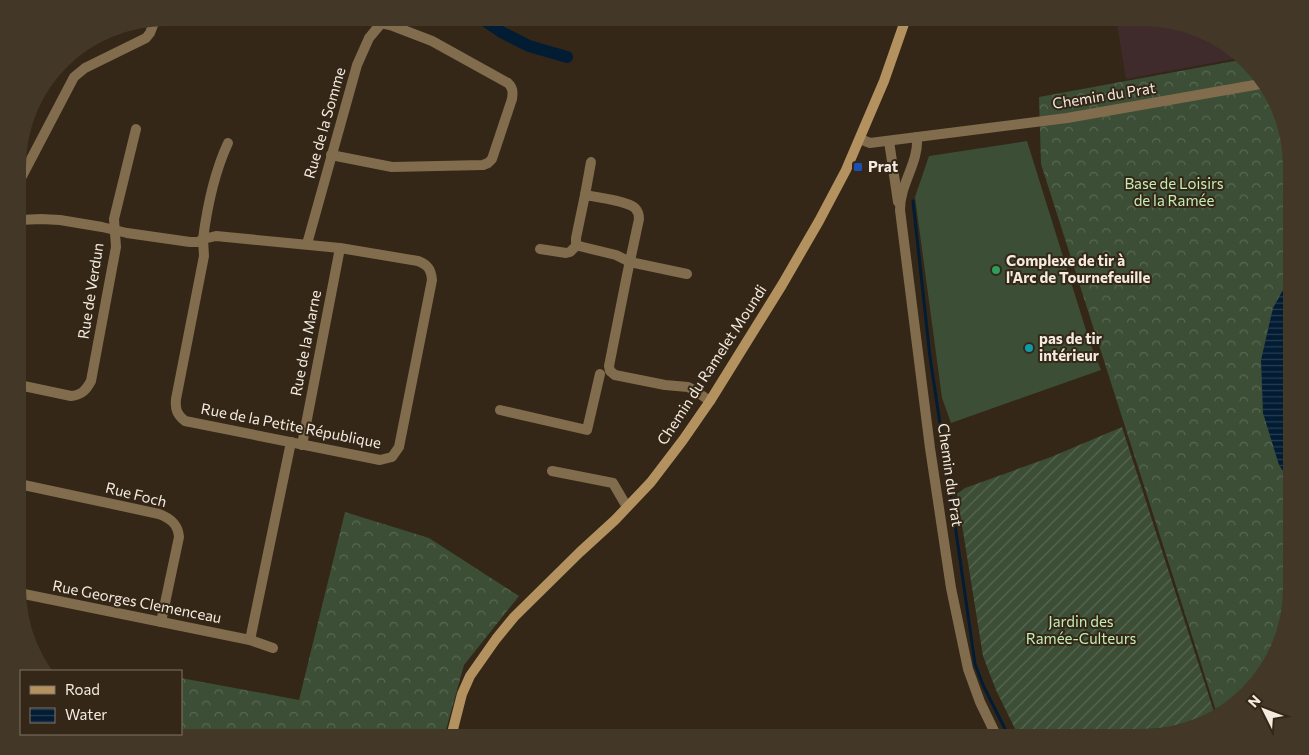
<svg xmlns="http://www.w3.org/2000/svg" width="1309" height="755" font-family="Commissioner,sans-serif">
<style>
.commercial{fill:#3f2b2b}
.forest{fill:url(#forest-crowns)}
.garden{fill:url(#garden-furrows)}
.pitch{fill:#3c4e36}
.water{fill:url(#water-rules)}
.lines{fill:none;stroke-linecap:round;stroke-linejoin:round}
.stream{stroke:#021c34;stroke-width:3}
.canal{stroke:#021c34;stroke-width:12}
.street{stroke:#816c4d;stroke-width:10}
.secondary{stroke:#b3925f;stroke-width:10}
.transit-dot{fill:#1a4fb4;stroke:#342717;stroke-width:2}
.leisure-dot{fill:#2e9e5b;stroke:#342717;stroke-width:2}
.culture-dot{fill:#0f9aa8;stroke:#342717;stroke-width:2}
.labels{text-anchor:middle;stroke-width:4;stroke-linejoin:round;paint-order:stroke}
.street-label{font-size:15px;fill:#f3eae0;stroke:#342717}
.poi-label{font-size:15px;font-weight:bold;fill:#f3eae0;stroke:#342717;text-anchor:start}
.park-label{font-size:15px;fill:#c3eeb6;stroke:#342717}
</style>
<defs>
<pattern id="forest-crowns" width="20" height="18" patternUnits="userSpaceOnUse" patternTransform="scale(1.25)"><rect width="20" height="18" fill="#3c4e36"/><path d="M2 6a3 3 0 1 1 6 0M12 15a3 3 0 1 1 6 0" fill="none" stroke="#596853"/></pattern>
<pattern id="garden-furrows" width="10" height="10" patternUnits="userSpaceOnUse" patternTransform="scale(1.25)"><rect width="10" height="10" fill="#3c4e36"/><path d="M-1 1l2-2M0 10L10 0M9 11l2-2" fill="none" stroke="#596853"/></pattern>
<pattern id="water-rules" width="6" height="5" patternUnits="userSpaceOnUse" patternTransform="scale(1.25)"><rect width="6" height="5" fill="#021c34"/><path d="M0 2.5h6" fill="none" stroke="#273d51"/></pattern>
</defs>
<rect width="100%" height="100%" fill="#342717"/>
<!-- commercial -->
<polygon class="commercial" points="1116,18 1143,18 1217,38 1239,58 1126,79"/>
<!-- forest -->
<g class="forest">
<polygon points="1240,60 1267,84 1291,157 1291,598 1271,663 1218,717 1041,164 1039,97"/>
<polygon points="345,512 429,538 519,596 464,665 444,737 191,737 181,733 181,678 299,700"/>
</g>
<!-- garden -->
<polygon class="garden" points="1122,427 1216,718 1152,737 1019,737 996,690 983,656 957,494 965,488 1051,457"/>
<!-- pitch -->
<polygon class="pitch" points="1027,141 1090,343 1101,370 951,423 942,398 915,197 929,156"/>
<!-- water -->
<polygon class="water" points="1291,275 1291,483 1279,465 1263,413 1261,360 1273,308"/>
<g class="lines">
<!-- stream -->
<g class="stream">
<polyline points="913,201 930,357 942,437"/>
<polyline points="945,455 975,664 983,685 1009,737"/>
</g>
<!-- canal -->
<polyline class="canal" points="481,18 503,33 529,46 567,57"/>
<!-- street -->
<g class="street">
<path d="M917 137C919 163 900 183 900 210L930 448 951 588 968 669 980 702 997 737"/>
<polyline points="860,139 870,143 1067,118 1266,83"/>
<polyline points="889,141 898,202"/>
<path d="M331 155 392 167 483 165 488 163 492 159 512 99C513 92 513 88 508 83L432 41 393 26 358 18"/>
<polyline points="19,182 74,77 85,68 146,38 150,33 155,20"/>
<polyline points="585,195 591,162"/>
<path d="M19 220 41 219 60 220 102 227 127 233 190 242H198L203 239C207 208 215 171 228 143"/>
<path d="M216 236 340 248 418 261C428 265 431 269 432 280L399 447 392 457 380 460 185 421C177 415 175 409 176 399L204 256 203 239Z"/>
<polyline points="307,244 357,65 369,38 384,20"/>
<polyline points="540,249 566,253 570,252 577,245"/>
<path d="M687 274 630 262 616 255 579 246 576 243V238L585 195C596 197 627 201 635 208 638 211 639 214 639 219L627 275 609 366 610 371 615 375 665 385 688 387 694 390 710 401"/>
<path d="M19 385 71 396C82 395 86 390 91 381L116 247 114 219 136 129"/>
<polyline points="500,410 587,430 600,374"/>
<polyline points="302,445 340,248"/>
<polyline points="552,471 613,483 627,507"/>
<path d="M19 484 159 514C170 518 178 524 179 537L161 622"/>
<polyline points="19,593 250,640 291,442"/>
<polyline points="250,640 273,648"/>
</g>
<!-- secondary -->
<polyline class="secondary" points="451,737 462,694 470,676 496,639 514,617 580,552 615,520 651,482 683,440 710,401 782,285 819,221 846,170 884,81 906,18"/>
</g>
<!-- markers -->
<rect class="transit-dot" x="853" y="162" width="10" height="10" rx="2.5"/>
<circle class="leisure-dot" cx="996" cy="270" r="5"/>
<circle class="culture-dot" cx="1029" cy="348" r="5"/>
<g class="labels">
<!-- street labels -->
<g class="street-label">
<text transform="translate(1104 96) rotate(-9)" y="5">Chemin du Prat</text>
<text transform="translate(325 123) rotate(-74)" y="5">Rue de la Somme</text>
<text transform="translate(91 291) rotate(-81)" y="5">Rue de Verdun</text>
<text transform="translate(306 343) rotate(-79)" y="5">Rue de la Marne</text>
<text transform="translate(712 365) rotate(-57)" y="5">Chemin du Ramelet Moundi</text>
<text transform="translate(291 426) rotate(11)" y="5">Rue de la Petite République</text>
<text transform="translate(950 475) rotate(82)" y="5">Chemin du Prat</text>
<text transform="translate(136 495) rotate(14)" y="5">Rue Foch</text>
<text transform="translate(137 602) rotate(11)" y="5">Rue Georges Clemenceau</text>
</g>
<!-- poi labels -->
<g class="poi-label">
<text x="868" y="172">Prat</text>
<text x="1006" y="266">Complexe de tir à<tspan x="1006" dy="17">l'Arc de Tournefeuille</tspan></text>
<text x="1039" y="344">pas de tir<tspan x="1039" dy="17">intérieur</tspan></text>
</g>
<!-- park labels -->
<g class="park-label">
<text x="1174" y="189">Base de Loisirs<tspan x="1174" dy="17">de la Ramée</tspan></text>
<text x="1081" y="627">Jardin des<tspan x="1081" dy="17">Ramée-Culteurs</tspan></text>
</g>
</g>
<!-- crop -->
<path d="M0 0H1309V755H0ZM166 26H1143A140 140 0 0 1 1283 166V589A140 140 0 0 1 1143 729H166A140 140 0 0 1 26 589V166A140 140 0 0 1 166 26Z" fill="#433727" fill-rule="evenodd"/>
<!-- legend -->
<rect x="20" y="670" width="162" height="65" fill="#342717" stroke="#807567"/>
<rect x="30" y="686" width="25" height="8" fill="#b3925f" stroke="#807567"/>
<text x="65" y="695" font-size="15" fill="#f3eae0">Road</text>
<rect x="30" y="708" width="25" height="15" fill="url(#water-rules)" stroke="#807567"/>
<text x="65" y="720" font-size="15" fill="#f3eae0">Water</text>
<!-- north arrow -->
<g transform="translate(1264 710) rotate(312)" stroke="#342717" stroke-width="4" paint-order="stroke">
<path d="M0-4L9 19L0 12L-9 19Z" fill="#f3eae0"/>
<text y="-8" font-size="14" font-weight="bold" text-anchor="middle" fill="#f3eae0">N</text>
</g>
</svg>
